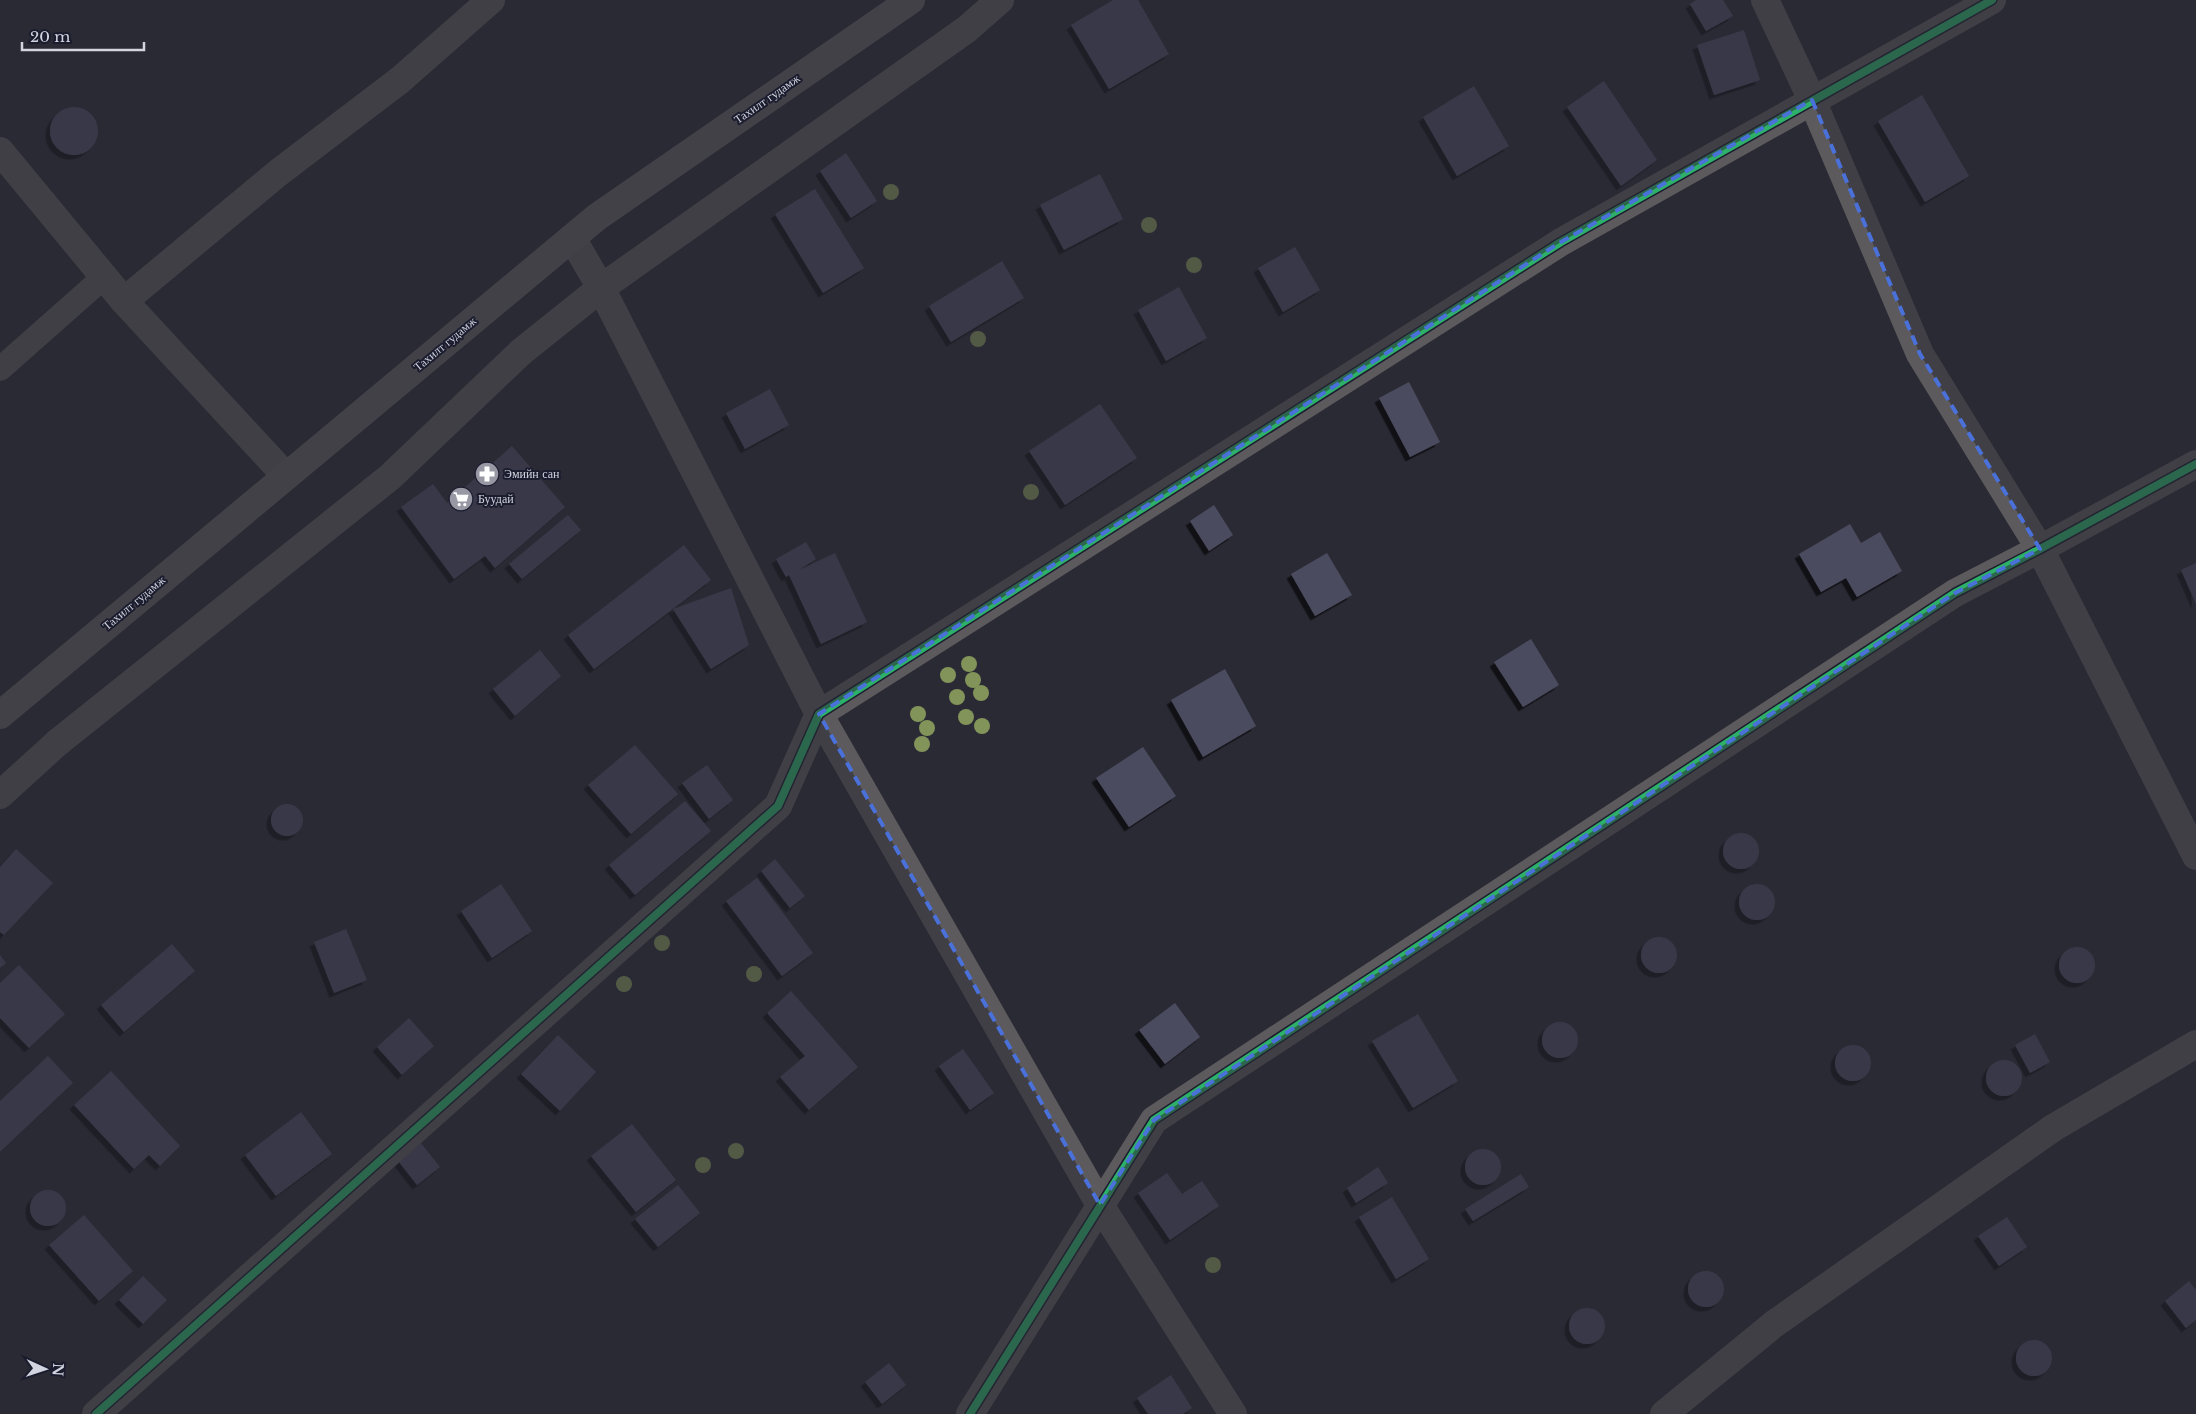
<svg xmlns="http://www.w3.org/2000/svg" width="2196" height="1414" font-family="'Libre Baskerville',serif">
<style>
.building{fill:#4b4c5f;filter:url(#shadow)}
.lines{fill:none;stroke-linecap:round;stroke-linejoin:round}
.service{stroke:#5c5a5c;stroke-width:24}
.minor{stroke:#5c5a5c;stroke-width:28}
.secondary{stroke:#605d60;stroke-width:28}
.cycleway-casing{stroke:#1b1d2f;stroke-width:11}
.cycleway{stroke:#2db169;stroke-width:8}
.tree{fill:#83945a}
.marked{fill:none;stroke:#4a70da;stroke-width:4;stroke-dasharray:10 6;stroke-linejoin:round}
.labels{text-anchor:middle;stroke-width:4;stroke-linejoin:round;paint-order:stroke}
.street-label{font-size:12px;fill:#d2d4e0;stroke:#1b1d2f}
.poi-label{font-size:12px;fill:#d2d4e0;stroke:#1b1d2f;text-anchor:start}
</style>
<defs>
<filter id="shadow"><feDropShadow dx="-4.5" dy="4.5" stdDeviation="0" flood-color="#0009"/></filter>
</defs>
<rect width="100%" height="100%" fill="#2a2a35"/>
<!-- building -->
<g class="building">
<polygon points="1113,0 1138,0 1169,54 1109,89 1071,25"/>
<polygon points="1696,0 1723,0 1733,16 1706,31 1690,4"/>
<polygon points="1744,30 1760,80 1714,95 1697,45"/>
<polygon points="1604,81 1657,160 1621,186 1567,107"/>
<polygon points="1474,86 1509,146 1457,176 1423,117"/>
<polygon points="1922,95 1969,176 1925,202 1878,121"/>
<circle cx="74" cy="131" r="24"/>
<polygon points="846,153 877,201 851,218 820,171"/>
<polygon points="1100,174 1123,219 1064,250 1040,205"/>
<polygon points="815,189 864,268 823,293 775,214"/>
<polygon points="1295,247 1320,290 1283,312 1258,268"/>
<polygon points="1002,261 1024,298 951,342 929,306"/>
<polygon points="1179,287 1207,338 1166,361 1138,310"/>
<polygon points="1409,382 1440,442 1410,457 1379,398"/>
<polygon points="770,389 789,425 745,449 726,413"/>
<polygon points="1100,404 1137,458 1065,505 1029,451"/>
<polygon points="512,446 565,507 495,568 485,556 454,579 401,507 433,484 447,503"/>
<polygon points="1214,505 1233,535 1209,551 1190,521"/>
<polygon points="568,515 581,530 522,579 509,564"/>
<polygon points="1850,524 1861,543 1880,532 1902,571 1857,597 1846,578 1821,592 1799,554"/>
<polygon points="806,542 816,559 799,570 835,553 867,622 821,644 789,575 786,577 776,559"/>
<polygon points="684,545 711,580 594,669 568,635"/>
<polygon points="1327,553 1352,595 1315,616 1291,574"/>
<polygon points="2196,563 2196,604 2181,570"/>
<polygon points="731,588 749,645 711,669 673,609"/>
<polygon points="1531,639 1559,685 1523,707 1494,662"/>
<polygon points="540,650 561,676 515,716 493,689"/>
<polygon points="1225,669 1256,726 1203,757 1171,700"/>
<polygon points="635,745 678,794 631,834 588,785"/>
<polygon points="1143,747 1176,796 1129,827 1096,778"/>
<polygon points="707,765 733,800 709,819 682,783"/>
<polygon points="685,801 711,831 635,895 609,865"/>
<circle cx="287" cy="820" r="16"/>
<circle cx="1741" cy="851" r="18"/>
<polygon points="16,849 53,883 4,935 0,932 0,867"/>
<polygon points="775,859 805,896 790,908 761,871"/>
<polygon points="757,878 813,953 782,976 726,901"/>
<circle cx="1757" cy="902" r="18"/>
<polygon points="501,884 532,931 492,958 461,911"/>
<polygon points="346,929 367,980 334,993 314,942"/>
<circle cx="1659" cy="955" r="18"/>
<polygon points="172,944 195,971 124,1032 101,1005"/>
<circle cx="2077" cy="965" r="18"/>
<polygon points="0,955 6,963 0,968"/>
<polygon points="19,965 65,1014 29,1048 0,1018 0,983"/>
<polygon points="791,991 858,1067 809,1110 780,1077 805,1056 767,1013"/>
<polygon points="1175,1003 1200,1037 1165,1064 1139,1030"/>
<polygon points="1418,1014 1458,1081 1413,1108 1372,1041"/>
<polygon points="409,1018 434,1046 402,1075 377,1047"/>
<circle cx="1560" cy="1040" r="18"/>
<polygon points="2035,1034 2050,1062 2030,1073 2015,1045"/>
<polygon points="558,1035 596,1072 560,1111 521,1074"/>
<circle cx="1853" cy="1063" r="18"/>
<polygon points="963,1049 994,1093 970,1110 939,1066"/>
<polygon points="48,1056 73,1083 0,1152 0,1101"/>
<circle cx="2004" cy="1078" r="18"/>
<polygon points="111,1071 180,1146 160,1166 149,1155 134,1169 74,1105"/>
<polygon points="301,1112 332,1154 276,1196 245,1155"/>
<polygon points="632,1124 676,1180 636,1212 591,1156"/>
<polygon points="421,1143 440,1167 417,1185 399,1162"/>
<circle cx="1483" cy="1167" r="18"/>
<polygon points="1378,1167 1388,1183 1356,1203 1347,1188"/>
<polygon points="1167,1173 1182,1194 1202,1181 1219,1206 1170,1240 1138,1193"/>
<polygon points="1521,1174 1529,1187 1473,1221 1465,1209"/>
<polygon points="678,1185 700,1213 658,1247 635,1219"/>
<circle cx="48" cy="1208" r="18"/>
<polygon points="1392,1197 1429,1259 1396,1279 1359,1217"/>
<polygon points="84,1215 133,1271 99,1301 49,1245"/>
<polygon points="2007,1217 2027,1247 1999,1266 1978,1236"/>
<circle cx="1706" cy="1289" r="18"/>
<polygon points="143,1276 167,1300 143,1324 119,1300"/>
<polygon points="2189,1281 2196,1290 2196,1320 2186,1328 2165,1301"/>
<circle cx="1587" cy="1326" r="18"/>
<circle cx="2034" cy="1358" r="18"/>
<polygon points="889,1363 906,1385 882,1404 865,1382"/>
<polygon points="1171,1375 1192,1408 1183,1414 1148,1414 1137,1398"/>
</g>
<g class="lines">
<!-- service -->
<polyline class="service" points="0,369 104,277"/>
<!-- minor -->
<g class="minor">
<polyline points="1765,0 1812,100 1920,354 2040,549 2196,856"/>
<polyline points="0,151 124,301 286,476"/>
<polyline points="572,238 601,288 819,714 1100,1205 1233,1414"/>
<polyline points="124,301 278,173 400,80 491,0"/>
<polyline points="0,795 57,743 390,477 521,352 601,288 967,29 1000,0"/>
<polyline points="96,1414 778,806 819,714 1561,242 1992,0"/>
<polyline points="970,1414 1154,1120 1955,593 2040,549 2196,464"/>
<polyline points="1664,1414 1774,1324 2053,1128 2196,1044"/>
</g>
<!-- secondary -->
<polyline class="secondary" points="0,715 597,217 911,0"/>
<!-- cycleway casing -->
<g class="cycleway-casing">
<g id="cycleway">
<polyline points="96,1414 778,806 819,714 1561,242 1992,0"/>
<polyline points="970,1414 1154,1120 1955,593 2040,549 2196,464"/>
</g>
</g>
<!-- cycleway -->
<use href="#cycleway" class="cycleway"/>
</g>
<!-- trees -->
<g class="tree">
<circle cx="891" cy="192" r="8"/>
<circle cx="1149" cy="225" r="8"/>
<circle cx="1194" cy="265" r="8"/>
<circle cx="978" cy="339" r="8"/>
<circle cx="1031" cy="492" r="8"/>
<circle cx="969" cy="664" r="8"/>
<circle cx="948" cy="675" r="8"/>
<circle cx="973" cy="680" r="8"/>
<circle cx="981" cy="693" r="8"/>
<circle cx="957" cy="697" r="8"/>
<circle cx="918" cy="714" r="8"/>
<circle cx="966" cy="717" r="8"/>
<circle cx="982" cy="726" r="8"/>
<circle cx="927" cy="728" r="8"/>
<circle cx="922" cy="744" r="8"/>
<circle cx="662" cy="943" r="8"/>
<circle cx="754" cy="974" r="8"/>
<circle cx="624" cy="984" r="8"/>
<circle cx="736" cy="1151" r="8"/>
<circle cx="703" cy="1165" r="8"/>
<circle cx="1213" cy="1265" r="8"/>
</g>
<!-- marked area -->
<path d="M0 0H2196V1414H0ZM1812 100 1920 354 2040 549 1955 593 1154 1120 1100 1205 819 714 1561 242Z" fill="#2a2a35" fill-opacity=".55" fill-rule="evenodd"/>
<path class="marked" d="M1812 100 1920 354 2040 549 1955 593 1154 1120 1100 1205 819 714 1561 242Z"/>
<!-- icons -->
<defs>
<g id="pharmacy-disc" transform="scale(1.25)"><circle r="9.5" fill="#9798a4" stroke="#1b1d2f"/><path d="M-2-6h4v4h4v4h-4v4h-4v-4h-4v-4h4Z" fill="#fff"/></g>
<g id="supermarket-disc" transform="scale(1.25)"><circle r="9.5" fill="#9798a4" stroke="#1b1d2f"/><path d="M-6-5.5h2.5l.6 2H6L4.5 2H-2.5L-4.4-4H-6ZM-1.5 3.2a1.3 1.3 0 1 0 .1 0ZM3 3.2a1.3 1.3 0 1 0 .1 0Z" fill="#fff"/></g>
</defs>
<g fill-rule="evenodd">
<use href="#pharmacy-disc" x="487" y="474"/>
<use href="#supermarket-disc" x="461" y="499"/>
</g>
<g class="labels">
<!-- street labels -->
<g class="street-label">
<text transform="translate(767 99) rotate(-35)" y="4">Тахилт гудамж</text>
<text transform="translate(445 344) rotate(-40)" y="4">Тахилт гудамж</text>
<text transform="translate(134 603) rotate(-40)" y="4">Тахилт гудамж</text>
</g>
<!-- poi labels -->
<g class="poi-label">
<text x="504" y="478">Эмийн сан</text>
<text x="478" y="503">Буудай</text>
</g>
</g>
<!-- north arrow -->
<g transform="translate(45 1369) rotate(93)" stroke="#1b1d2f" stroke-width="4" paint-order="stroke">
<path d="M0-4L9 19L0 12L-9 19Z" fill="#d2d4e0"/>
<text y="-8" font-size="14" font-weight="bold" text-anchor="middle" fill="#d2d4e0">N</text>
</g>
<!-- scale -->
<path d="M22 42v8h122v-8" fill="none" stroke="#d2d4e0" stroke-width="2.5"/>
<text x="30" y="42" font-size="15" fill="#d2d4e0" stroke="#1b1d2f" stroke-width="4" paint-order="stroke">20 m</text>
</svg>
